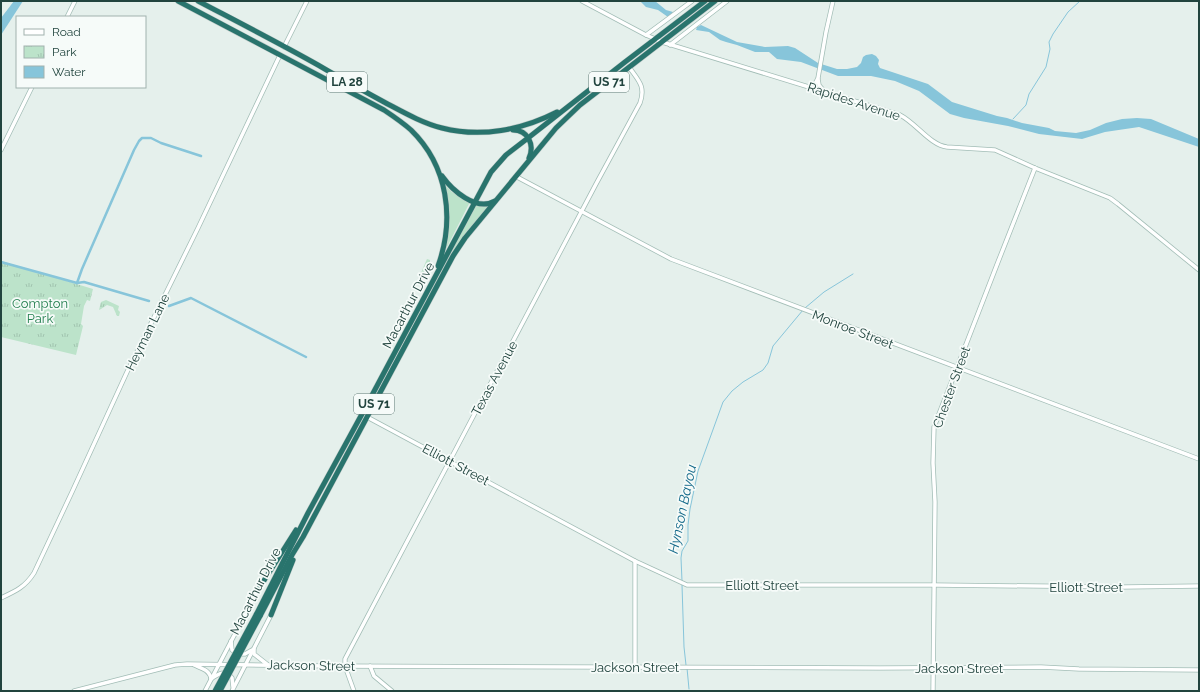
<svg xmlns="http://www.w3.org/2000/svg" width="1200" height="692" font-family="Raleway,sans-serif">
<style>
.grass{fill:#bce3ca}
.park{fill:url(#park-tufts)}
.water{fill:#87c5da}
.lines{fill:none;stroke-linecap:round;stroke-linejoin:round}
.stream{stroke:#87c5da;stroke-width:1}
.canal{stroke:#87c5da;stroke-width:2.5}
.secondary-casing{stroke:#a2bdb6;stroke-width:5}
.highway-casing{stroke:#c1cbc9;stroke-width:6}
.secondary{stroke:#fff;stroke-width:3.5}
.highway{stroke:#29746d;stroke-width:5}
.highway-bridge-casing{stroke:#c1cbc9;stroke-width:6;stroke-linecap:butt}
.highway-bridge{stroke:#29746d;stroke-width:5}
.labels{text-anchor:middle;stroke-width:3.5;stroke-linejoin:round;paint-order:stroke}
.shield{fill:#f6fbf9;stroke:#617b76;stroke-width:1}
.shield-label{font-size:12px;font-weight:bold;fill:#21443e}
.street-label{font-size:13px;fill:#21443e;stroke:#f6fbf9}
.park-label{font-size:13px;fill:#268152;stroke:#f6fbf9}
.water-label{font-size:14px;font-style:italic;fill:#136989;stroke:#f6fbf9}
</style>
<defs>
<pattern id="park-tufts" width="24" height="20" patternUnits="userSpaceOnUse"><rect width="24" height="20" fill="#bce3ca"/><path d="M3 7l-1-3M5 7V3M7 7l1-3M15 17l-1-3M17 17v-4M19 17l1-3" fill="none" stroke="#a1c4af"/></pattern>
</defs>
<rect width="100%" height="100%" fill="#e5f0ec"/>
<!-- grass -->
<g class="grass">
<path d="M445 185 452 192 470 202 446 249C450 226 449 208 445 185Z"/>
<polygon points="475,204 489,205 462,238 418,317 417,317 420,310"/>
<polygon points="427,259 430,260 430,262 421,282 419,283 417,282"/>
</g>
<!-- park -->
<g class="park">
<polygon points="1,261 93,289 90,301 87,300 84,306 81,324 83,326 76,355 1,337"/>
<polygon points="106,300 119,306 118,310 120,312 119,316 117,316 113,307 107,305 101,309 99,310 101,302"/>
</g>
<!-- water -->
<g class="water">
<polygon points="14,1 23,1 1,35 1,18"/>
<polygon points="640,1 655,1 666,10 673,12 668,17 658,10 646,7"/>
<polygon points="701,25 737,42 765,47 788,46 795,48 818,63 837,69 847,69 857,67 861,63 863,57 866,55 872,54 876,56 879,60 878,64 880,68 928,84 952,102 997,116 1007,118 1022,123 1049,128 1055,131 1076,133 1090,130 1106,123 1122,119 1137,118 1151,119 1199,139 1199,147 1139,127 1105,132 1082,139 1039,134 1008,126 964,118 950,114 919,91 895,81 871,76 838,76 801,62 777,59 769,52 755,52 737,45 726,42 720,40 709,32 696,30 697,27"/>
</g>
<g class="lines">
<!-- stream -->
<g class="stream">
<polyline points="1013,119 1026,105 1029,94 1046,67 1050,49 1049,42 1053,34 1068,12 1080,1"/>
<polyline points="805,308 824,292 853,274"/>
<polyline points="682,581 681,558 682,551 688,541 688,525 690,509 698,471 723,402 732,391 743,382 763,370 768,363 773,346 803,310"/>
<polyline points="682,585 684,647 686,665"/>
<polyline points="687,668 689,689"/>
</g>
<!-- canal -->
<g class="canal">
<polyline points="1,262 77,283 84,282 149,301"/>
<polyline points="77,283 82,269 134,150 139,141 142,138 151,138 161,143 201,156"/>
<polyline points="169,306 191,298 306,357"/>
</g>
<!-- secondary casing -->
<g class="secondary-casing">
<g id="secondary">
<path d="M582 1 646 35 662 42 900 115C916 123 930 145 947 147L995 150 1035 168 1110 198 1118 204 1199 270"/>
<polyline points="67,17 75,1"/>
<polyline points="646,35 692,1"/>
<polyline points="670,45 727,1"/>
<polyline points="284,47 307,1"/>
<polyline points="818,79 819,85 824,91"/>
<polyline points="813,88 818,78 826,32 833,1"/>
<polyline points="1,150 32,87"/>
<polyline points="517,177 671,259 1199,459"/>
<polyline points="367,417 635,561 687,585 934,585 1124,587 1199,586"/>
<path d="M1 598C16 591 25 587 34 573L72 492 127 372 198 228 280 55"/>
<polyline points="231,641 232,650 238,654 245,654 252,650"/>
<polyline points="254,649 254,654 268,665"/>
<path d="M194 665C201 668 210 670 211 679 218 674 226 669 232 678L233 687"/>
<polyline points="370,666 374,676 392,691"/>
<polyline points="635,667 635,561"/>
<polyline points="74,691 175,665 187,664 327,666 880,668 1041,667 1079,669 1199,670"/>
<polyline points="205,691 258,590"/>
<polyline points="232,691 271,615"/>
<path d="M354 691 345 666V659L596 184 640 103C646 86 638 80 629 67"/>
<polyline points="933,691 935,502 933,463 934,427 998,262 1035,168"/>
</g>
</g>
<!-- highway casing -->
<g class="highway-casing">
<g id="highway">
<path d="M178 1 384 110C393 116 402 122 411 130 448 166 455 219 438 266"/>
<path d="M198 1C238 22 279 43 318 65 340 78 362 90 384 102 403 112 422 123 442 128 481 138 522 130 557 112"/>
<path d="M513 130C528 130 535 145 529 158"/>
<path d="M442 176C452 190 476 212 495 201"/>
<polyline points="258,590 296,530"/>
<polyline points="256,615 308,513 362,414 491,172 506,155 528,138 625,62 705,1"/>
<polyline points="271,615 293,560"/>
<polyline points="260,616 292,555 303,537 453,256 465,238 556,128 580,105 715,1"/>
</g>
</g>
<!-- secondary -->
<use href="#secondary" class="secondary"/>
<!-- highway -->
<use href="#highway" class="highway"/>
<!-- highway-bridge casing -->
<g class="highway-bridge-casing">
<g id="highway-bridge">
<polyline points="215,691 256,615"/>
<polyline points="220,691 260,616"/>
</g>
</g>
<!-- highway-bridge -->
<use href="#highway-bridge" class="highway-bridge"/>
</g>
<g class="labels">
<!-- shield labels -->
<g class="shield">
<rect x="327" y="72" width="40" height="20" rx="3"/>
<rect x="589" y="72" width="40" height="20" rx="3"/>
<rect x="354" y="394" width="40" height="20" rx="3"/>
</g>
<g class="shield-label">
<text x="347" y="86">LA 28</text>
<text x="609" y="86">US 71</text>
<text x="374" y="408">US 71</text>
</g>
<!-- street labels -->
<g class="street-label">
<text transform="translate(854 101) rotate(18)" y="5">Rapides Avenue</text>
<text transform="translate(408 305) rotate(-62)" y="5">Macarthur Drive</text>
<text transform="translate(853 329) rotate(21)" y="5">Monroe Street</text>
<text transform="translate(147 332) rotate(-64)" y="5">Heyman Lane</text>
<text transform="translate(494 378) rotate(-62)" y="5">Texas Avenue</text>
<text transform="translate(951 387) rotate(-70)" y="5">Chester Street</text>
<text transform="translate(456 464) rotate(28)" y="5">Elliott Street</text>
<text x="762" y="590">Elliott Street</text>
<text x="1086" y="592">Elliott Street</text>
<text transform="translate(255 591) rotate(-63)" y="5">Macarthur Drive</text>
<text transform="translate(311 665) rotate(1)" y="5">Jackson Street</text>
<text x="635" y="672">Jackson Street</text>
<text x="959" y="673">Jackson Street</text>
</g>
<!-- park labels -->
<g class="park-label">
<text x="40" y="308">Compton<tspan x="40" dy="15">Park</tspan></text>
</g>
<!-- water labels -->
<g class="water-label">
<text transform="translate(682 509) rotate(-78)" y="5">Hynson Bayou</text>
</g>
</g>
<!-- border -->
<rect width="1200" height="692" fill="none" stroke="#21443e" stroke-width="4"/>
<!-- legend -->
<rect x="16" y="16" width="130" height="72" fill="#f6fbf9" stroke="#a1b2ae"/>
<rect x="24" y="29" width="20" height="6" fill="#ffffff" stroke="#a1b2ae"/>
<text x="52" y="36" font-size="12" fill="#21443e">Road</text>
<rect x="24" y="46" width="20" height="12" fill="url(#park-tufts)" stroke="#a1b2ae"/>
<text x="52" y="56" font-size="12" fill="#21443e">Park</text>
<rect x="24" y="66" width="20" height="12" fill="#87c5da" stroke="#a1b2ae"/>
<text x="52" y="76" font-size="12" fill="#21443e">Water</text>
</svg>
